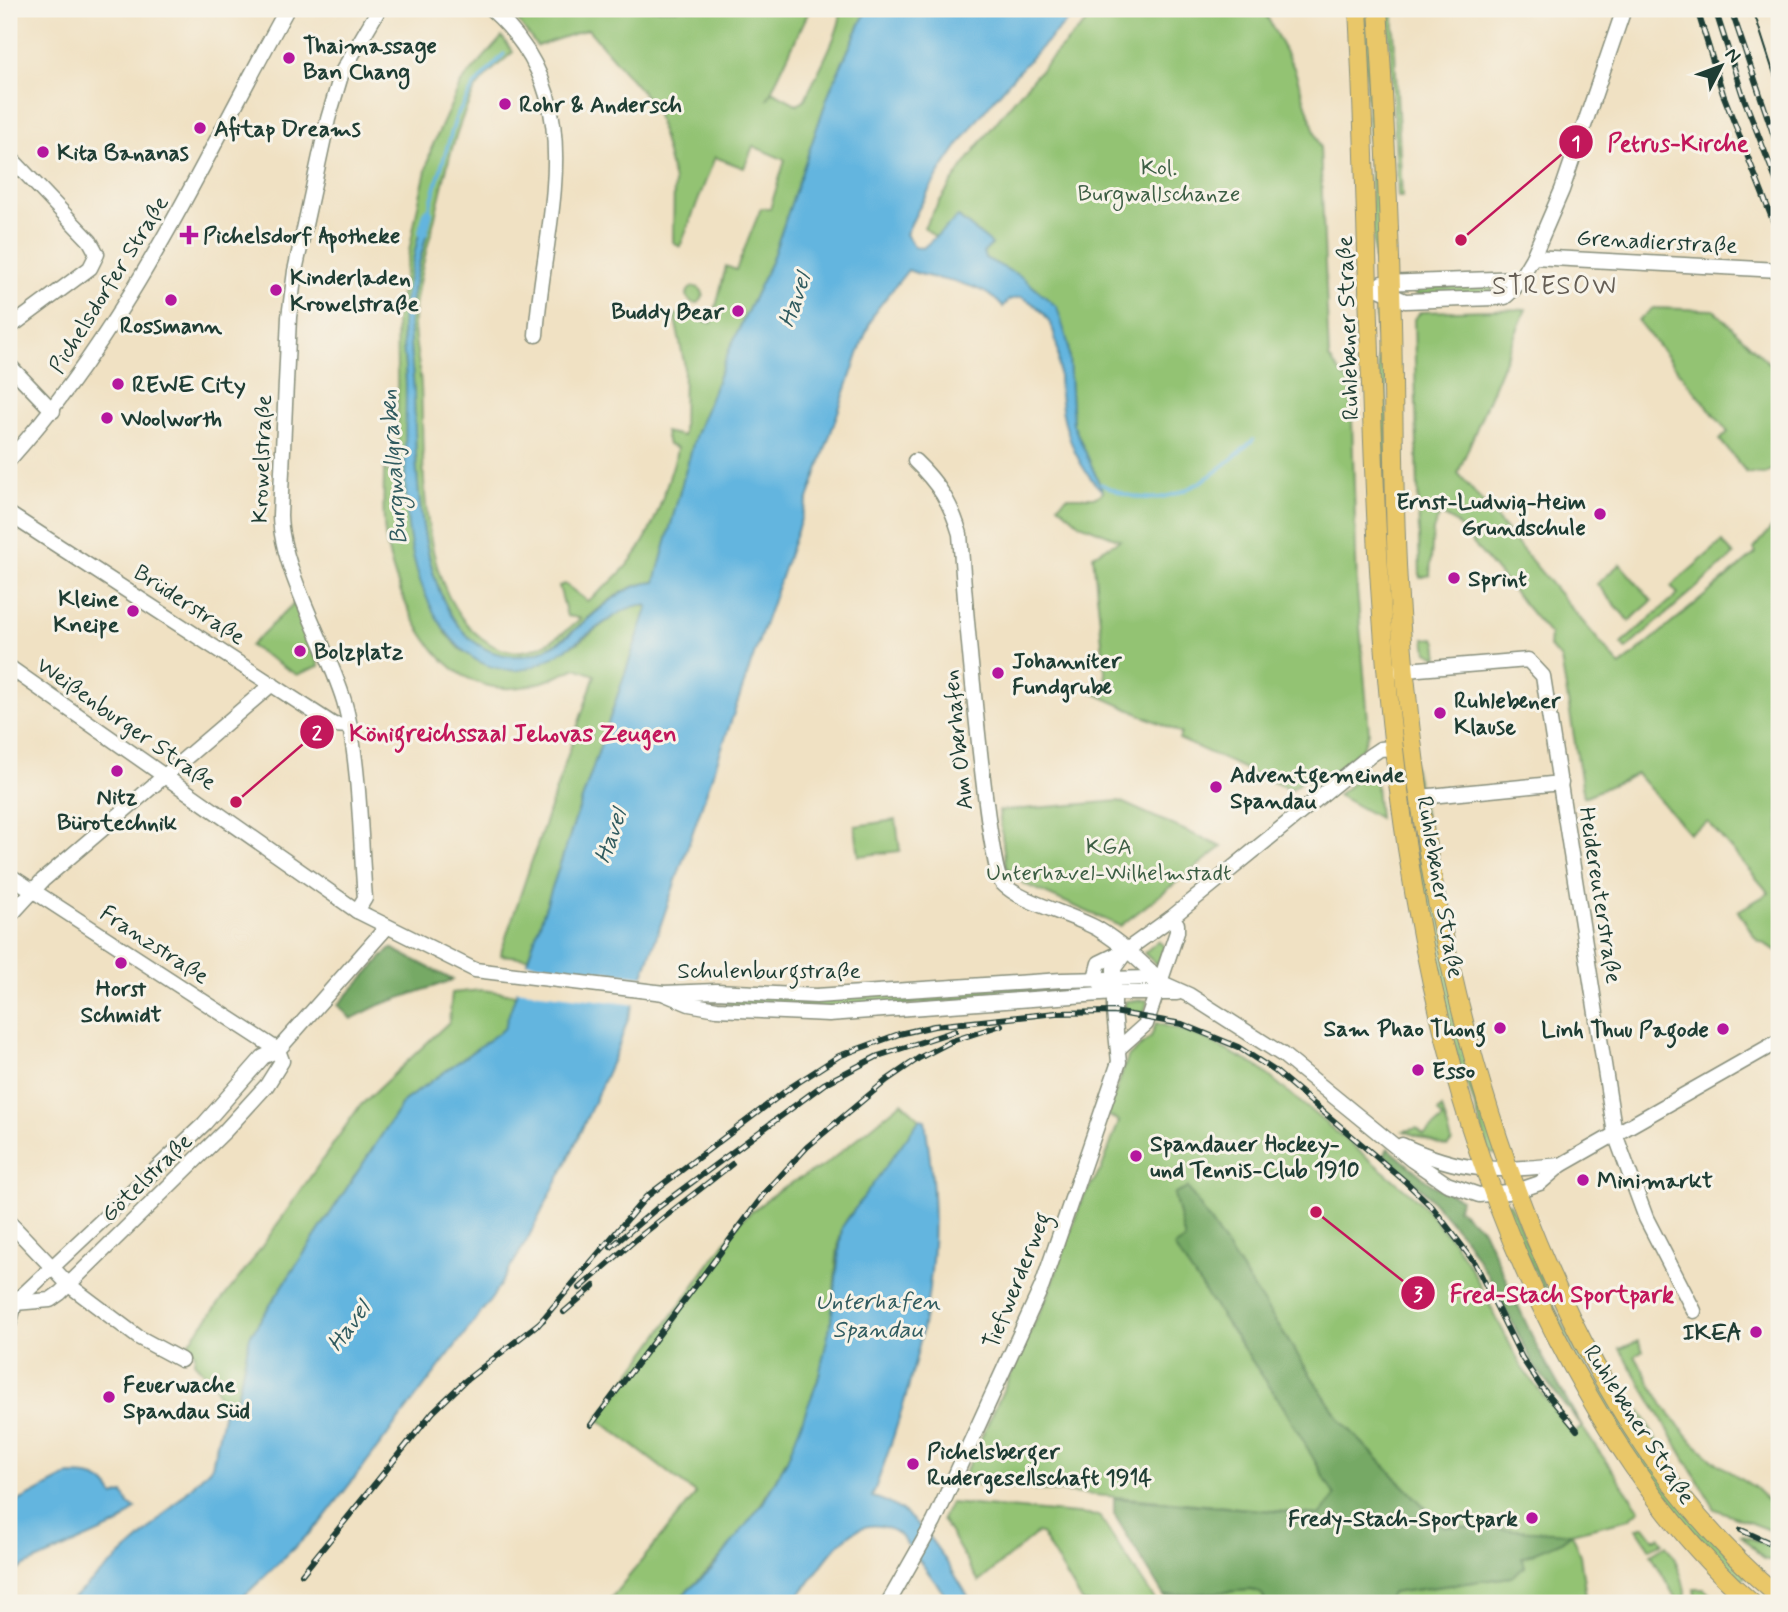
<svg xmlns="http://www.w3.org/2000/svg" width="1788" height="1612" font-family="Mynerve,sans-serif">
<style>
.green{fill:#93c373;stroke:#598054;stroke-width:2}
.forest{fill:#76a965;stroke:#4a734c;stroke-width:2}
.water{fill:#63b5df;stroke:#41798a;stroke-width:2}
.pier{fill:#f0e1c3}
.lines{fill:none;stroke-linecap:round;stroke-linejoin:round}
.stream{stroke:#63b5df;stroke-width:3.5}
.canal{stroke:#63b5df;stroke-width:10}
.minor-casing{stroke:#888f7c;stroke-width:17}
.major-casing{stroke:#888f7c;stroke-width:20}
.minor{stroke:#fff;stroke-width:14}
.major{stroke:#e9c769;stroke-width:18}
.tram{stroke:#1f3d34;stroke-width:2}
.rail-casing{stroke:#1f3d34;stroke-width:6}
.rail{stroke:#f7f3e8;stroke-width:3.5;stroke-dasharray:10;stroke-linecap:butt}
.poi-dot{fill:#b5179e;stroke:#f7f3e8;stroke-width:2.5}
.labels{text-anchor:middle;stroke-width:6;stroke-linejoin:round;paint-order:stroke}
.poi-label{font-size:23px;font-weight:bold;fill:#1f3d34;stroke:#f7f3e8;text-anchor:start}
.park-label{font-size:23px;fill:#3c5e44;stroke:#f7f3e8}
.street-label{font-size:23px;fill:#1f3d34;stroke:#f7f3e8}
.water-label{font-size:24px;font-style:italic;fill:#305b5f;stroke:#f7f3e8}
.quarter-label{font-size:26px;letter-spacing:2px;fill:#665f56;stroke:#f7f3e8}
.leader{fill:none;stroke:#c2185b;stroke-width:2.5}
.callout-dot{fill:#c2185b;stroke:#f7f3e8;stroke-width:2.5}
.mark-label{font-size:21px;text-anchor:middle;font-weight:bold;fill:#fff}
.callout-label{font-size:24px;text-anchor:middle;font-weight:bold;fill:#c2185b;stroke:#f7f3e8;stroke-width:6;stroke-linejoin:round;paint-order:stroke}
</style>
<rect width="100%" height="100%" fill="#f7f3e8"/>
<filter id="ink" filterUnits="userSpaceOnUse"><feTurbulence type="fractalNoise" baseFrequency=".0143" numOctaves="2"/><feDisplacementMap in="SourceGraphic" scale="14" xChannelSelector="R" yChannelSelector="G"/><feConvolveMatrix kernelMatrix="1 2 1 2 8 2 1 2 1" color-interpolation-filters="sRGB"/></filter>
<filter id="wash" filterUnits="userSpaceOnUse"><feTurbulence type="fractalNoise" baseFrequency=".00686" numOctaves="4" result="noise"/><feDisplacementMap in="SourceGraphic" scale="28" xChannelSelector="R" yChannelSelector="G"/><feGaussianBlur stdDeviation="1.57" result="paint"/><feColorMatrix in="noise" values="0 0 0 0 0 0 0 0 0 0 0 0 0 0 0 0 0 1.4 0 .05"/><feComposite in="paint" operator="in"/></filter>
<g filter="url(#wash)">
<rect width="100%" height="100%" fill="#f0e1c3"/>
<!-- green -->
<g class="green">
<path d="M509 9H810L767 100 772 91 798 105 805 99C813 81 845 25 840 9H867L830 90 771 262 730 348 695 437 655 582C600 585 574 653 518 656 415 660 416 462 414 395 413 367 407 338 410 310 413 280 424 248 431 217L421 224 402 330 406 381 411 545 424 588 445 632 460 649 478 661 491 666 519 670 576 644 628 606H648L528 958 501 955 502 949 595 675 576 668C551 680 522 692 494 687 430 677 393 590 385 534 382 513 384 491 384 470L399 474 396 320 418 205 431 149 461 83 502 37 513 52C500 64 481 78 473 94 452 135 444 181 433 225 426 253 417 284 414 313 412 338 420 361 421 386 425 462 414 601 492 645 524 663 557 640 581 618L567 616 559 586 565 584 587 601C645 561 655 523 675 459L677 448 668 445 665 432 683 436 684 362 674 314 712 323 726 266 736 270 761 208 770 209 785 160 753 146 744 168 715 157 680 247 673 242 674 181 655 107 588 29 537 46Z"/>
<path d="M1100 9H1263L1294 68 1320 147 1329 358 1351 386 1357 590 1369 732 1363 747 1314 788 1305 778 1291 790 1179 739 1181 733 1093 693 1106 680 1093 555 1120 540 1080 524 1058 505 1067 497H1096L1103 492 1073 424 1068 343 1039 291 1022 278 985 258 983 253 992 245 988 241 959 217 936 238 924 227C972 145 1031 75 1100 9Z"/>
<polygon points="1363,9 1373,9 1384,258 1374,259"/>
<polygon points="1388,9 1393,9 1402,197 1398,197"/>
<polygon points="1491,286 1493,293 1415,295 1414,287"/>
<circle cx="695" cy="295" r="8"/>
<polygon points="1385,308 1391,661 1376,309"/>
<polygon points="1653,308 1714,310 1776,370 1779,380 1779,448 1774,468 1765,474 1747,473 1720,440 1728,432 1638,321"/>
<polygon points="1526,309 1458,473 1620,666 1756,553 1754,549 1779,519 1779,952 1757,940 1738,911 1769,893 1708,822 1689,833 1637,774 1584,797 1561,659 1549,647 1550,635 1456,523 1440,514 1433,530 1430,575 1420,578 1414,319 1421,312"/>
<polygon points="1722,542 1734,555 1626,649 1621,644 1678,594 1671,586"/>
<polygon points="1620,564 1652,601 1629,621 1597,584"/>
<polygon points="294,603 319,666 297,675 250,646"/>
<polygon points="1434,638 1437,642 1439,658 1427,652 1425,639"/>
<polygon points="1405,725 1498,1155 1489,1153 1470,1090 1463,1078 1433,958 1396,726"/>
<polygon points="1367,771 1375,775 1379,818 1338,795"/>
<polygon points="1119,801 1222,847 1120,926 1024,884 1006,867 999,811"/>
<polygon points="896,820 900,851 859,856 855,826"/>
<polygon points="1158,941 1165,947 1157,965 1144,953"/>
<path d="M1055 985 1056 992C944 1000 799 1022 691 997Z"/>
<polygon points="482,990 514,994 516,1000 504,1029 404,1101 250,1336 234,1408 221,1405 215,1385 194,1362 195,1353 186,1346 249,1265 359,1107 449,1022 452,993"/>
<polygon points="1148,1000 1144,1013 1123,1010 1126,1001"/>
<polygon points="1156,1023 1199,1036 1257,1066 1418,1200 1453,1241 1471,1268 1522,1368 1573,1434 1582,1427 1640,1510 1629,1519 1571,1533 1580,1555 1587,1603 1384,1603 1391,1593 1511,1577 1522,1558 1560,1542 1570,1534 1443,1526 1340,1420 1188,1188 1185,1240 1175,1248 1283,1406 1336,1496 1320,1515 960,1483 1050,1290 1082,1199 1101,1170 1119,1121 1107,1115 1128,1057 1151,1037"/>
<path d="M902 1102 920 1119C902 1145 883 1171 864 1197 858 1206 847 1216 843 1227 835 1246 835 1298 831 1322 812 1435 760 1528 674 1603H607L696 1494 598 1419 741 1220 780 1189 825 1165Z"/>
<polygon points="1442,1108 1452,1142 1447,1147 1404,1131 1417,1128 1424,1135 1443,1119 1438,1112"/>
<path d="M1510 1203 1552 1302 1584 1363 1746 1576 1742 1580C1721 1559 1698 1538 1678 1516 1601 1432 1552 1306 1503 1204Z"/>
<polygon points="1638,1341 1643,1351 1635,1356 1664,1407 1693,1442 1717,1463 1754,1487 1779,1511 1779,1534 1715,1509 1620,1349"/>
<polygon points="1641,1411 1656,1440 1690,1490 1686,1490 1635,1415"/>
<polygon points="950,1503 1099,1516 1157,1603 1083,1603 1041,1534 1037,1533 979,1582 942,1519"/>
<polygon points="1644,1526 1654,1539 1660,1537 1663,1542 1650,1549 1637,1529"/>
<polygon points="1740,1534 1779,1550 1779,1555 1775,1560 1765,1560"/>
<path d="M1666 1545C1678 1562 1682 1575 1686 1596L1676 1599 1651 1554Z"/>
<polygon points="1694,1589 1704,1589 1719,1603 1696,1603"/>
<polygon points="1251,1590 1262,1594 1266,1603 1169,1603 1164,1596"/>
</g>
<!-- forest -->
<g class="forest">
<polygon points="391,948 453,980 379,1005 351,1019 338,1005"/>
<polygon points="1388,1148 1432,1185 1461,1199 1457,1209 1483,1229 1537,1347 1582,1427 1535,1367 1488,1276 1466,1240 1424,1191 1384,1155"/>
<polygon points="1188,1188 1340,1420 1443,1526 1571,1533 1560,1542 1522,1557 1525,1567 1511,1577 1392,1593 1384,1603 1266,1603 1262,1594 1251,1590 1164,1596 1114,1514 1114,1498 1320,1515 1335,1496 1283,1406 1174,1247 1185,1240 1174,1194"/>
</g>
<!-- water -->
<g class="water">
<path d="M867 9H1080C1013 72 945 149 906 234L914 247 923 248 958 217 992 244 983 253 985 258 1022 277 1057 307 1068 343 1073 424 1103 492C1077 467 1064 431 1060 395 1057 356 1064 316 1021 297L1009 300 1003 307C978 278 941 284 908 270L874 313 863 340 618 1048 568 1160 526 1242 492 1298 320 1523 237 1603H67L141 1538 212 1466 224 1411 234 1412 250 1336 404 1101 504 1029 648 606C622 596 561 666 519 670 454 674 421 599 411 545 402 500 406 434 406 386 406 361 400 337 403 312 407 283 415 253 421 224L431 217C424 247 413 279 410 310 407 337 413 367 414 394 416 464 414 650 513 656 571 659 600 586 655 582L695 437 730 348 771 262 830 90Z"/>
<path d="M920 1119 925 1120C928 1144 932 1169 933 1194 939 1298 908 1401 872 1497 919 1508 949 1565 972 1603H951L901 1536C852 1498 821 1573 793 1603H674L712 1569 763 1503 787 1460 818 1380 831 1322 842 1227Z"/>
<path d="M69 1475C90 1475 103 1476 114 1496L123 1493 129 1505 136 1508 119 1524 22 1567 9 1578V1506Z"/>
</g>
<!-- pier -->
<polygon class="pier" points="523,962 648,977 638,1005 515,990"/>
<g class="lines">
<!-- stream -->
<g class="stream">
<polyline points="428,213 456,117 475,85 504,54"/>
<path d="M1101 484C1111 488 1121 494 1132 496 1179 508 1221 469 1253 440"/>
</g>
<!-- canal -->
<polyline class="canal" points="423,232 428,213"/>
</g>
</g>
<g filter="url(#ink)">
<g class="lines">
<!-- minor casing -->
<g class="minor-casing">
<g id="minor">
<path d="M491 9C594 100 544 217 536 335"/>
<polyline points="9,156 90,241 97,254 90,268 9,328"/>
<polyline points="1533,257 1779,270"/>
<polyline points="1382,283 1521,278"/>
<polyline points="1370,285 1405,301 1494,298 1505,297 1514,289 1533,257 1562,190 1624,9"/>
<polyline points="9,365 53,411"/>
<path d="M9 460C129 327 201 164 287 9"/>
<path d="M915 461C938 483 951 503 960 534 963 577 987 869 1002 883 1021 903 1072 914 1098 929 1121 943 1140 961 1160 980"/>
<polyline points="9,514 334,725 349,726"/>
<polyline points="9,667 357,911 475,970 664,993 716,991 816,996 1062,980 1151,978 1189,995 1283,1055 1412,1160 1447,1184 1479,1195 1517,1191 1540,1183 1561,1165 1779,1041"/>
<polyline points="1394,671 1528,660 1543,676 1615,1134 1646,1218 1694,1311"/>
<polyline points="1420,797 1561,783"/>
<polyline points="9,875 278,1050"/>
<path d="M357 911 365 898C360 839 360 757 344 701 327 645 281 570 280 515L289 317 295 271 328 119 342 72 379 9"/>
<polyline points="9,917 43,880 272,684"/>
<polyline points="1102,984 1095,978 1099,963 1128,949 1171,918 1371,755 1380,749 1393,748"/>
<polyline points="665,994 689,1004 717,1009 829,1014 1114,993 1177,993"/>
<polyline points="1118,1049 1146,1024 1177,932 1177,924 1171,918"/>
<path d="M1402 1145C1464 1174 1495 1171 1561 1165"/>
<polyline points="9,1222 69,1285 138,1337 181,1360"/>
<polyline points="15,1303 50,1300 60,1293 225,1131 267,1085 282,1061 278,1050"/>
<polyline points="9,1308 204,1124 263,1057 278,1050 386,928"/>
<polyline points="9,1325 15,1303"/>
<polyline points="888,1603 934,1522 1042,1286 1119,1062 1114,1012 1114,968 1128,949"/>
</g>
</g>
<!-- major casing -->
<g class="major-casing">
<g id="major">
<path d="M1358 9C1383 473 1344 973 1586 1391 1630 1468 1684 1545 1752 1603"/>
<path d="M1378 9C1385 113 1389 218 1392 322 1394 409 1393 497 1398 584 1412 816 1455 1055 1548 1268 1605 1397 1671 1505 1779 1597"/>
</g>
</g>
<!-- minor -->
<use href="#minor" class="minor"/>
<!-- major -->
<use href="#major" class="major"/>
<!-- tram -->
<polyline class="tram" points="1753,9 1779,90"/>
<!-- rail casing -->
<g class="rail-casing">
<g id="rail">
<polyline points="1697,9 1723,94 1779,236"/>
<polyline points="1715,9 1743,96 1779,188"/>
<polyline points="1731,9 1779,151"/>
<polyline points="611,1247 656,1209 824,1084 878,1056 955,1031"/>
<polyline points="580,1288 634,1241 732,1164"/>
<polyline points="564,1312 594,1286"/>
<polyline points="538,1325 646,1197 791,1087 839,1056 899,1034 934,1026 1056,1013 1114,1012 1182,1024 1238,1047 1275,1071 1406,1182 1433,1208 1475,1263 1522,1358 1542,1388 1577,1430"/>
<polyline points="591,1425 765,1193 807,1147 887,1080 919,1058 952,1041 1001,1025"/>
<polyline points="1741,1530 1779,1547"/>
<polyline points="302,1574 433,1412 465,1381 543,1320"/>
</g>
</g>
<!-- rail -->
<use href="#rail" class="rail"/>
</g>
</g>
<!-- markers -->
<g class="poi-dot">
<circle cx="289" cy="58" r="7"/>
<circle cx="505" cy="104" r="7"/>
<circle cx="200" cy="128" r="7"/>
<circle cx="43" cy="152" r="7"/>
<path d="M185.5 224.5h7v7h7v7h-7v7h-7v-7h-7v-7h7z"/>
<circle cx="276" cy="290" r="7"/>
<circle cx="171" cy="300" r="7"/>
<circle cx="738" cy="311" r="7"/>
<circle cx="118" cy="384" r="7"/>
<circle cx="107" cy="418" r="7"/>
<circle cx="1600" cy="514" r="7"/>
<circle cx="1454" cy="578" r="7"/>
<circle cx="133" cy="611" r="7"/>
<circle cx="300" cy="651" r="7"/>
<circle cx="998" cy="673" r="7"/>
<circle cx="1440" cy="713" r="7"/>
<circle cx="117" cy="771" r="7"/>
<circle cx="1216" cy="787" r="7"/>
<circle cx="121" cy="963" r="7"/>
<circle cx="1500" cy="1028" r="7"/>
<circle cx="1723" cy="1029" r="7"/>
<circle cx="1418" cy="1070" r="7"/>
<circle cx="1136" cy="1156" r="7"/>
<circle cx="1583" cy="1180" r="7"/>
<circle cx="1756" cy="1332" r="7"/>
<circle cx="109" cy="1397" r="7"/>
<circle cx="913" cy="1464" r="7"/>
<circle cx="1532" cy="1518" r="7"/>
</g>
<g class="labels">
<!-- poi labels -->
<g class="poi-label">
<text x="303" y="53">Thaimassage<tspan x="303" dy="26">Ban Chang</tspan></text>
<text x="519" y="112">Rohr &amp; Andersch</text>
<text x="214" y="136">Afitap Dreams</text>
<text x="57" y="160">Kita Bananas</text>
<text x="203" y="243">Pichelsdorf Apotheke</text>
<text x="290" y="285">Kinderladen<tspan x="290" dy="26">Krowelstraße</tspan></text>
<text x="724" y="319" text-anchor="end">Buddy Bear</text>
<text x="171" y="333" text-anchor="middle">Rossmann</text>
<text x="132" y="392">REWE City</text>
<text x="121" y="426">Woolworth</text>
<text x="1586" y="509" text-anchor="end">Ernst-Ludwig-Heim<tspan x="1586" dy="26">Grundschule</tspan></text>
<text x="1468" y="586">Sprint</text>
<text x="119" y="606" text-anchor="end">Kleine<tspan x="119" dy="26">Kneipe</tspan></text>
<text x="314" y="659">Bolzplatz</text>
<text x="1012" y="668">Johanniter<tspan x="1012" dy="26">Fundgrube</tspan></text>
<text x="1454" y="708">Ruhlebener<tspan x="1454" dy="26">Klause</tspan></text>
<text x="1230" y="782">Adventgemeinde<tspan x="1230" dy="26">Spandau</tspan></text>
<text x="117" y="804" text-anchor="middle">Nitz<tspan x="117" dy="26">Bürotechnik</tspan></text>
<text x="121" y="996" text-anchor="middle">Horst<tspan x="121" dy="26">Schmidt</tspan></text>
<text x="1486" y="1036" text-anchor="end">Sam Phao Thong</text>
<text x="1709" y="1037" text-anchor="end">Linh Thuu Pagode</text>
<text x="1432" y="1078">Esso</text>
<text x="1150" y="1151">Spandauer Hockey-<tspan x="1150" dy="26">und Tennis-Club 1910</tspan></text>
<text x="1597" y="1188">Minimarkt</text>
<text x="1742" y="1340" text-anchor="end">IKEA</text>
<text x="123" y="1392">Feuerwache<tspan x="123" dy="26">Spandau Süd</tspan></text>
<text x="927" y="1459">Pichelsberger<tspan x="927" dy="26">Rudergesellschaft 1914</tspan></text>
<text x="1518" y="1526" text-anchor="end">Fredy-Stach-Sportpark</text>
</g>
<!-- park labels -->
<g class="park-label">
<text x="1159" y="175">Kol.<tspan x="1159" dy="26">Burgwallschanze</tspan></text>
<text x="1109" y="854">KGA<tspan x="1109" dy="26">Unterhavel-Wilhelmstadt</tspan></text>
</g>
<!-- street labels -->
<g class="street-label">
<text transform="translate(1657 241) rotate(3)" y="8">Grenadierstraße</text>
<text transform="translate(108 284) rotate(-58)" y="8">Pichelsdorfer Straße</text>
<text transform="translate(1347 328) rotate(-92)" y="8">Ruhlebener Straße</text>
<text transform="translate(261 459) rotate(-88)" y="8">Krowelstraße</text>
<text transform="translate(190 604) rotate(33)" y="8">Brüderstraße</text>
<text transform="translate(127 723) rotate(35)" y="8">Weißenburger Straße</text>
<text transform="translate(957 740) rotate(-96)" y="8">Am Oberhafen</text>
<text transform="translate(1441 887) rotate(80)" y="8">Ruhlebener Straße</text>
<text transform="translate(1601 895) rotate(81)" y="8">Heidereuterstraße</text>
<text transform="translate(155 944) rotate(33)" y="8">Franzstraße</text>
<text x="769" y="978">Schulenburgstraße</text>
<text transform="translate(146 1177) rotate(-44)" y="8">Götelstraße</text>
<text transform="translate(1016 1280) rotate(-68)" y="8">Tiefwerderweg</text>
<text transform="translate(1640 1424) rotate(57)" y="8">Ruhlebener Straße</text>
</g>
<!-- water labels -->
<g class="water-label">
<text transform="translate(794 300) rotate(-71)" y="8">Havel</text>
<text transform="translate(393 467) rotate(-94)" y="8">Burgwallgraben</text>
<text transform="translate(610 836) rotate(-71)" y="8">Havel</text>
<text x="878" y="1309">Unterhafen<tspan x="878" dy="28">Spandau</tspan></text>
<text transform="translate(348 1326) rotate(-54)" y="8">Havel</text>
</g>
<!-- quarter labels -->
<g class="quarter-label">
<text x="1555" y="294">STRESOW</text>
</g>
</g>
<!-- callouts -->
<path class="leader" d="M1461 240L1576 142M236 802L317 732M1316 1212L1418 1293"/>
<g class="callout-dot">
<circle cx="1461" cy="240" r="7"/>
<circle cx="236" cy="802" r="7"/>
<circle cx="1316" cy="1212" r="7"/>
<circle cx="1576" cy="142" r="18"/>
<circle cx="317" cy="732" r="18"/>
<circle cx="1418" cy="1293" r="18"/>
</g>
<g class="mark-label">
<text x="1576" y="150">1</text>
<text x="317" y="740">2</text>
<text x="1418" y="1301">3</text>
</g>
<g class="callout-label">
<text x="1678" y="151">Petrus-Kirche</text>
<text x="513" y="741">Königreichssaal Jehovas Zeugen</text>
<text x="1562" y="1302">Fred-Stach Sportpark</text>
</g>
<!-- margin -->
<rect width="1788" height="1612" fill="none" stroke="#f7f3e8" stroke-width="35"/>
<!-- north arrow -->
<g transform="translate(1721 66) rotate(48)" stroke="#f7f3e8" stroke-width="5" paint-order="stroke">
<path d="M0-5L12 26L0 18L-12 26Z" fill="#1f3d34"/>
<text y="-10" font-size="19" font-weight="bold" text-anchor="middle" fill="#1f3d34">N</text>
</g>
</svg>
